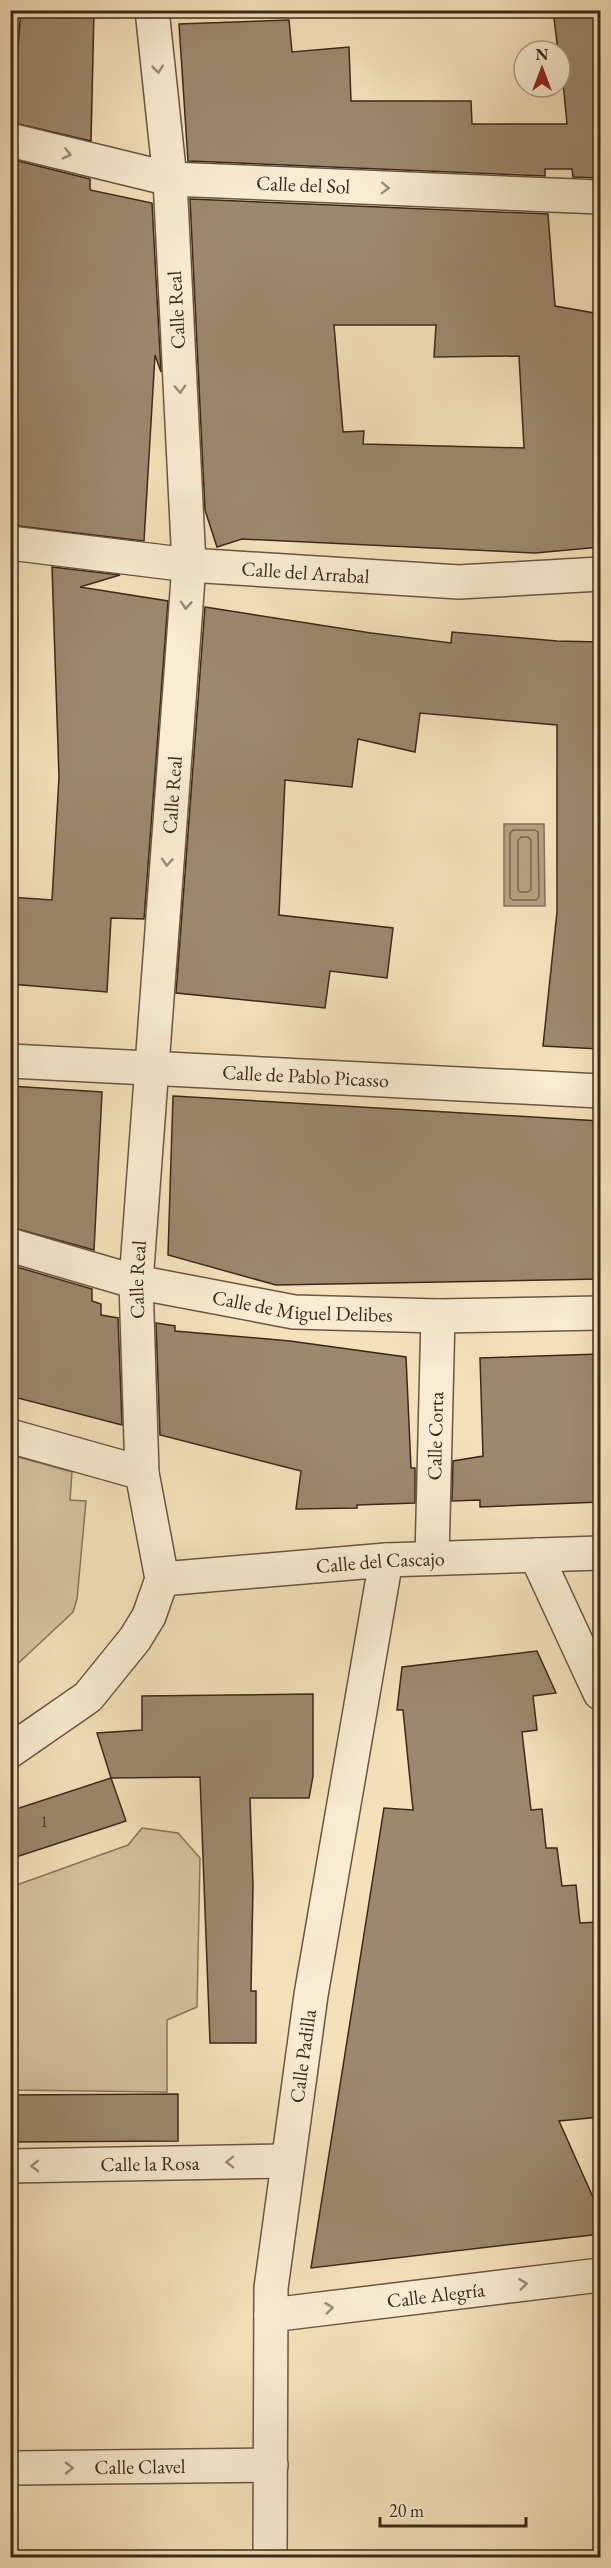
<svg xmlns="http://www.w3.org/2000/svg" width="611" height="2568" font-family="'EB Garamond',serif">
<style>
.green{fill:#d5c29f;stroke:#88755d;stroke-width:1.5}
.water{fill:#b5a284;stroke:#85715a;stroke-width:1.5}
.lines{fill:none;stroke-linecap:round;stroke-linejoin:round}
.shore{stroke:#786550;stroke-width:1.5}
.building{fill:#9c886e;stroke:#3c281b;stroke-width:1.5;fill-rule:evenodd}
.street-casing{stroke:#6a5643;stroke-width:36}
.street{stroke:#f8ecd2;stroke-width:33}
.oneway{stroke:#9a8a76}
.labels{text-anchor:middle;stroke-width:6;stroke-linejoin:round;paint-order:stroke}
.number-label{font-size:16px;fill:#544030}
.street-label{font-size:20px;fill:#3c281b;stroke:#f8ecd2}
</style>
<rect width="100%" height="100%" fill="#f4e1ba"/>
<filter id="stains"><feTurbulence type="fractalNoise" baseFrequency=".00333" numOctaves="4"/><feColorMatrix values="0 0 0 0 .2 0 0 0 0 .09 0 0 0 0 .02 0 0 0 .5 -.17"/></filter>
<radialGradient id="worn" r=".72"><stop offset=".6" stop-color="#630" stop-opacity="0"/><stop offset="1" stop-color="#630" stop-opacity=".3"/></radialGradient>
<!-- green -->
<g class="green">
<polygon points="11,1455 72,1472 70,1500 86,1501 77,1599 73,1612 11,1670"/>
<polygon points="142,1828 178,1833 200,1858 197,2007 167,2020 167,2092 11,2090 11,1887 128,1845"/>
</g>
<!-- water -->
<polygon class="water" points="504,824 544,824 545,906 504,906"/>
<g class="lines">
<!-- shore -->
<g class="shore">
<polygon points="513,830 535,830 538,832 539,897 536,900 513,900 510,898 510,833"/>
<polygon points="521,837 528,837 531,840 531,890 528,892 520,892 518,890 518,840"/>
</g>
</g>
<!-- building -->
<g class="building">
<polygon points="21,10 94,10 91,141 10,122 10,72 16,72"/>
<polygon points="553,10 600,10 600,178 573,177 572,169 545,169 545,176 188,161 179,24 289,20 292,52 349,47 351,101 471,101 472,124 567,124 560,51 558,51"/>
<polygon points="10,159 90,179 90,190 152,203 161,372 155,355 144,541 10,525"/>
<path d="M190 199 548 214 555 306 600 314V547L535 553 242 539 217 547 205 510ZM334 325H436L434 357 519 356 524 448 363 444 364 431 343 432Z"/>
<polygon points="52,567 120,575 80,587 168,601 144,919 111,918 107,992 10,984 10,897 52,900 59,777"/>
<polygon points="205,607 371,633 451,643 452,632 557,641 600,642 600,1049 543,1046 557,912 557,725 420,713 415,752 358,739 352,787 285,780 279,915 393,928 387,978 330,971 325,1008 176,993"/>
<polygon points="10,1086 102,1092 94,1250 10,1227"/>
<polygon points="173,1096 600,1121 600,1279 276,1285 168,1255"/>
<polygon points="10,1265 92,1289 92,1301 101,1304 101,1315 118,1318 122,1425 10,1396"/>
<polygon points="156,1323 175,1326 175,1331 290,1341 406,1357 411,1468 415,1468 415,1503 357,1505 357,1508 296,1509 301,1471 160,1435"/>
<polygon points="600,1354 600,1502 480,1507 480,1500 452,1501 453,1461 483,1456 480,1358"/>
<polygon points="537,1651 556,1693 533,1696 537,1730 522,1732 531,1810 542,1809 546,1848 557,1848 562,1886 576,1885 580,1923 597,1922 600,1951 600,2117 559,2121 600,2213 600,2234 311,2268 384,1808 413,1810 403,1710 397,1710 402,1667"/>
<polygon points="313,1694 313,1776 309,1798 250,1798 253,1885 251,1991 256,1991 256,2043 210,2043 200,1777 111,1778 97,1733 142,1730 142,1696"/>
<polygon points="111,1778 126,1821 10,1859 10,1811"/>
<polygon points="178,2094 178,2141 10,2142 10,2095"/>
</g>
<g class="lines">
<!-- street casing -->
<g class="street-casing">
<g id="street">
<path id="s1" d="M10 140 170 179 600 197"/>
<path id="s2" d="M10 543 189 565 459 582 600 574"/>
<path id="s3" d="M10 1061 600 1091"/>
<path id="s4" d="M10 1245 136 1282 294 1312 438 1316 600 1313"/>
<polyline points="10,1436 142,1473"/>
<polyline points="536,1555 600,1693"/>
<path id="s5" d="M432 1558 438 1316"/>
<path id="s6" d="M162 1579 386 1560 600 1553"/>
<path id="s7" d="M10 1751 88 1697 135 1639 149 1616 162 1579 142 1473 136 1282 189 565 170 179 152 10"/>
<path id="s8" d="M10 2166 288 2161"/>
<path id="s9" d="M271 2315 600 2275"/>
<path id="s10" d="M10 2468 271 2465"/>
<path id="s11" d="M270 2558 271 2288 311 1995 386 1560"/>
</g>
</g>
<!-- street -->
<use href="#street" class="street"/>
</g>
<!-- one-way arrows -->
<defs><path id="oneway-chevron" d="M-2-3.5L2.5 0L-2 3.5" fill="none" stroke-width="1.6" stroke-linecap="round" stroke-linejoin="round" transform="scale(1.5)"/></defs>
<g class="oneway">
<use href="#oneway-chevron" transform="translate(158 69) rotate(84)"/>
<use href="#oneway-chevron" transform="translate(67 154) rotate(14)"/>
<use href="#oneway-chevron" transform="translate(385 188) rotate(2)"/>
<use href="#oneway-chevron" transform="translate(180 389) rotate(87)"/>
<use href="#oneway-chevron" transform="translate(186 605) rotate(94)"/>
<use href="#oneway-chevron" transform="translate(167 862) rotate(94)"/>
<use href="#oneway-chevron" transform="translate(230 2162) rotate(179)"/>
<use href="#oneway-chevron" transform="translate(35 2166) rotate(179)"/>
<use href="#oneway-chevron" transform="translate(523 2284) rotate(-7)"/>
<use href="#oneway-chevron" transform="translate(329 2308) rotate(-7)"/>
<use href="#oneway-chevron" transform="translate(69 2468) rotate(-1)"/>
</g>
<g class="labels">
<!-- number labels -->
<g class="number-label">
<text x="44" y="1827">1</text>
</g>
<!-- street labels -->
<g class="street-label">
<text dy="7" stroke="none"><textPath href="#s1" startOffset="298">Calle del Sol</textPath></text>
<text transform="translate(176 310) rotate(-93)" y="7">Calle Real</text>
<text dy="7" stroke="none"><textPath href="#s2" startOffset="297">Calle del Arrabal</textPath></text>
<text dy="7" stroke="none"><textPath href="#s7" startOffset="1023">Calle Real</textPath></text>
<text dy="7" stroke="none"><textPath href="#s3" startOffset="296">Calle de Pablo Picasso</textPath></text>
<text dy="7" stroke="none"><textPath href="#s7" startOffset="537">Calle Real</textPath></text>
<text dy="7" stroke="none"><textPath href="#s4" startOffset="300">Calle de Miguel Delibes</textPath></text>
<text dy="7" stroke="none"><textPath href="#s5" startOffset="122">Calle Corta</textPath></text>
<text dy="7" stroke="none"><textPath href="#s6" startOffset="219">Calle del Cascajo</textPath></text>
<text dy="7" stroke="none"><textPath href="#s11" startOffset="504">Calle Padilla</textPath></text>
<text dy="7" stroke="none"><textPath href="#s8" startOffset="140">Calle la Rosa</textPath></text>
<text dy="7" stroke="none"><textPath href="#s9" startOffset="166">Calle Alegría</textPath></text>
<text dy="7" stroke="none"><textPath href="#s10" startOffset="130">Calle Clavel</textPath></text>
</g>
</g>
<!-- margin -->
<rect width="611" height="2568" fill="none" stroke="#f4e1ba" stroke-width="36"/>
<rect x="12" y="12" width="587" height="2544" fill="none" stroke="#3c281b" stroke-width="3"/>
<rect x="18" y="18" width="575" height="2532" fill="none" stroke="#3c281b" stroke-width="1.5"/>
<!-- north arrow -->
<g transform="translate(542 69)"><circle r="28" fill="#f8ecd2" stroke="#ad9e89" stroke-width="1.5"/>
<path d="M0-4.5L10 22L0 15L-10 22Z" fill="#8f2418"/>
<text y="-9" font-size="16" font-weight="bold" text-anchor="middle" fill="#3c281b">N</text>
</g>
<!-- scale -->
<path d="M380 2517v9h146v-9" fill="none" stroke="#3c281b" stroke-width="3"/>
<text x="389" y="2517" font-size="18" fill="#3c281b" stroke="#f8ecd2" stroke-width="4.5" paint-order="stroke">20 m</text>
<rect width="100%" height="100%" filter="url(#stains)"/>
<rect width="100%" height="100%" fill="url(#worn)"/>
</svg>
